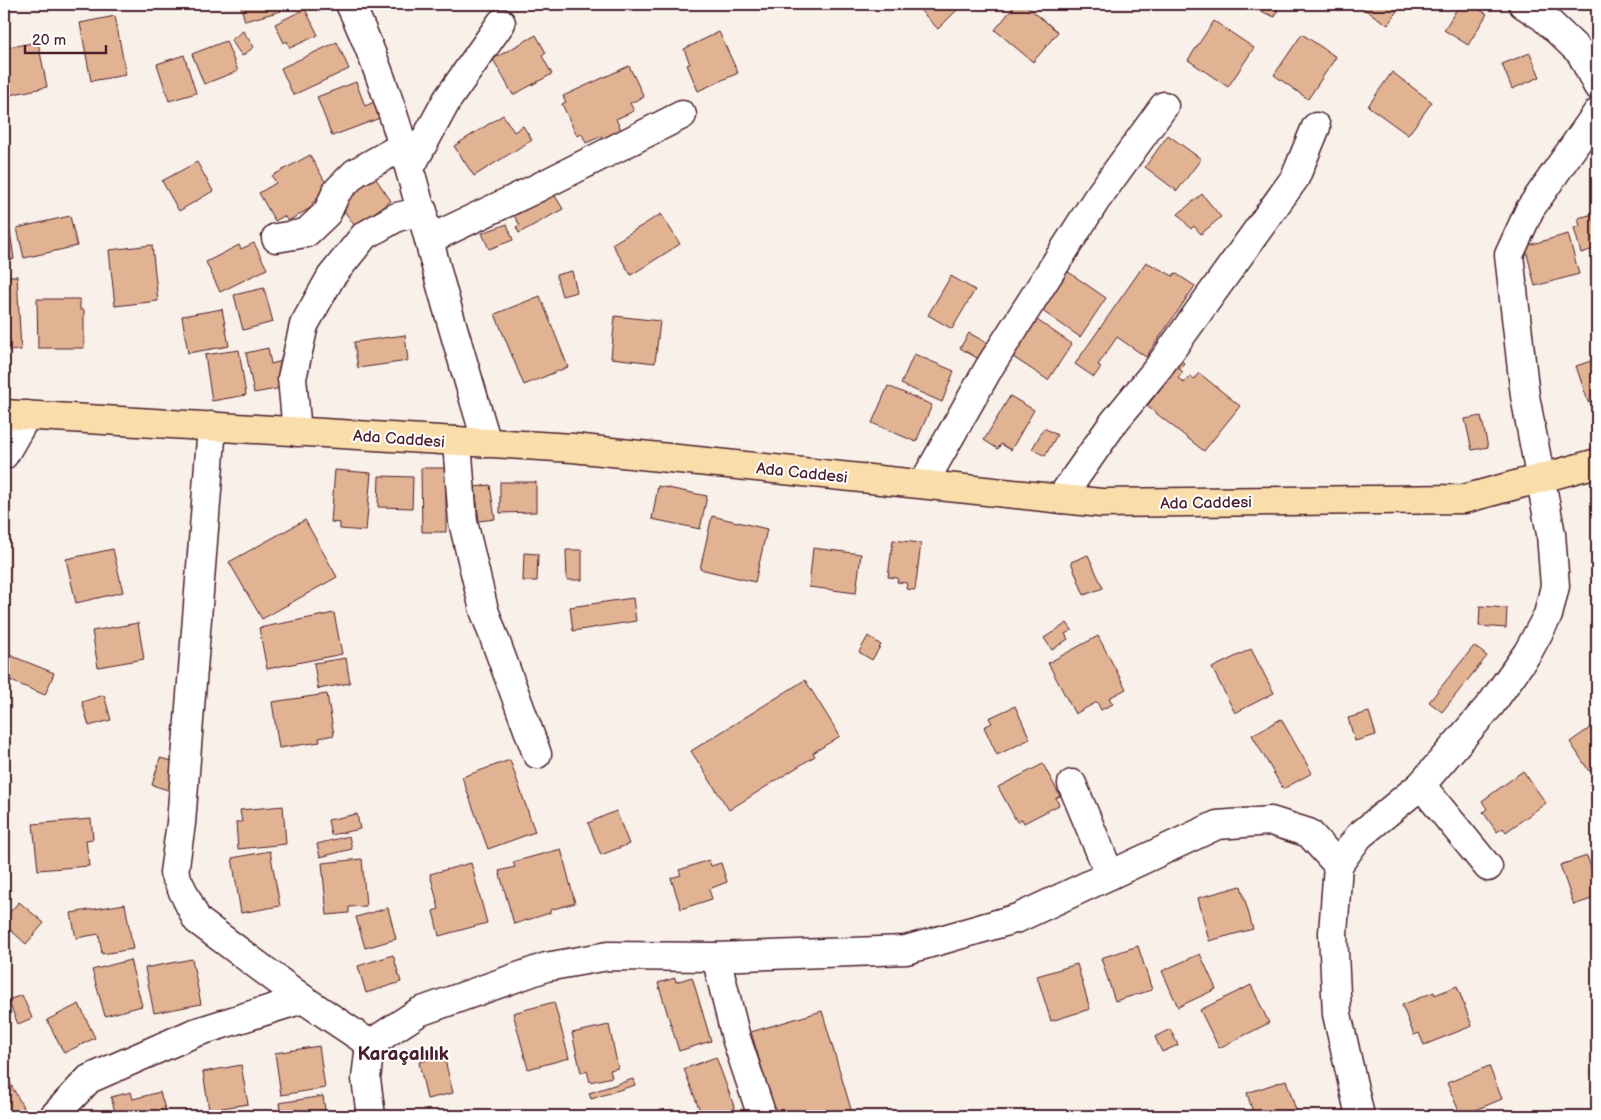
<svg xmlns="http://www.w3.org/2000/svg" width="1601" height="1120" font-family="'Balsamiq Sans',sans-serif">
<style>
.building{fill:#e2b393;stroke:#4a1f2b}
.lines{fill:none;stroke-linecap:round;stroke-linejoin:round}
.minor-casing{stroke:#4a1f2b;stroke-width:31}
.major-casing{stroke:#4a1f2b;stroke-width:31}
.minor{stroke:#fff;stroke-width:28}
.major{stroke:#f9deab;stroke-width:28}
.labels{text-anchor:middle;stroke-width:4;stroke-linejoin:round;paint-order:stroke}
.street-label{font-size:16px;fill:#4a1f2b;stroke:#fff}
.quarter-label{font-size:19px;font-weight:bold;fill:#4a1f2b;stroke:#fff}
</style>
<rect width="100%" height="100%" fill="#f9f0e9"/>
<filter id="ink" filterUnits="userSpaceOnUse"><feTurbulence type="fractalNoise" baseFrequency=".02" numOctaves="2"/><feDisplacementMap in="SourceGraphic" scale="10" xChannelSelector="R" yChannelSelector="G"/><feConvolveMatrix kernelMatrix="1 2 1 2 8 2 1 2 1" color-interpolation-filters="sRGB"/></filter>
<g filter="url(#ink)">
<!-- building -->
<g class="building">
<polygon points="240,4 279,4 281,11 245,21"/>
<polygon points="674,4 712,4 675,7"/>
<polygon points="926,4 963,4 938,29 920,10"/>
<polygon points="1016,4 1024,4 1058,32 1033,62 995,30"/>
<polygon points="1243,4 1280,4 1275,17"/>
<polygon points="1359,4 1401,4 1388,25 1358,5"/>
<polygon points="1460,4 1470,4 1487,14 1468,45 1444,30"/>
<polygon points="305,9 318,35 290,48 287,41 284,43 275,24"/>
<polygon points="115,16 126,75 91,81 80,23"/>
<polygon points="1214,21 1254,48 1228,87 1188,60"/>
<polygon points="243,31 254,47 242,56 231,40"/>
<polygon points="719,32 738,73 698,91 687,65 690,64 684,49"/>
<polygon points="1302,34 1336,57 1308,99 1274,75"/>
<polygon points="536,35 546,53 542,56 552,74 513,95 493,59"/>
<polygon points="226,41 238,71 204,84 192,54"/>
<polygon points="38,42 47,87 5,96 4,48"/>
<polygon points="337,42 349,69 293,95 281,68"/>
<polygon points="1530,53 1540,77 1512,89 1502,64"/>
<polygon points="184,55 196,93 169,101 157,64"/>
<polygon points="629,66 644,97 630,103 634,111 616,119 622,132 604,140 602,136 586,143 582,134 577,136 562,104 566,102 563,96"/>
<polygon points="1392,72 1432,102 1408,135 1368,106"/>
<polygon points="356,82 365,106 374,102 380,118 332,136 317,97"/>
<polygon points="503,115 514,132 523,126 532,140 474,176 454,146"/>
<polygon points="1168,135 1201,159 1177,191 1145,167"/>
<polygon points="310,155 328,187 321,191 324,196 312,203 314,206 288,221 284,216 275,221 259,193 276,183 272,176"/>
<polygon points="197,162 213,191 179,211 162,181"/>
<polygon points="374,176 391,201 355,226 337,201"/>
<polygon points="554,194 563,209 519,233 516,227 520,225 514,216"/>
<polygon points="1202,194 1221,217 1201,234 1194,226 1191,229 1178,214"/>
<polygon points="1597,213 1597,248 1581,253 1574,228 1580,226 1578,218"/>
<polygon points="661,214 680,244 631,275 612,244"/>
<polygon points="70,216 77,246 24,258 17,228"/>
<polygon points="4,223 5,231 10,230 14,259 4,260"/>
<polygon points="507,224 513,240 489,249 482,233"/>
<polygon points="1568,234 1579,274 1535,286 1525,246"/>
<polygon points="254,243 267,269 220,292 206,262 239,245 241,249"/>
<polygon points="152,245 158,301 115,306 109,250"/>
<polygon points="1146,262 1173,276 1175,273 1195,286 1146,357 1117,337 1098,365 1101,367 1094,377 1075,364"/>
<polygon points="572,271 577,292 562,296 556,275"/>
<polygon points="1067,271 1106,298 1080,337 1041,310"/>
<polygon points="4,276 17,276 21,350 4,351"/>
<polygon points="951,276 975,290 952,329 928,315"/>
<polygon points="264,288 273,322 243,330 234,295"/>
<polygon points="540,296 568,367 524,385 495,314"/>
<polygon points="37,299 80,299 80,310 84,310 84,348 38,348"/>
<polygon points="222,309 229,346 188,353 182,316"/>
<polygon points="615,316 660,321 655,363 611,358"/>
<polygon points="1034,318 1072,344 1048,380 1010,355"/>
<polygon points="969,333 991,345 982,361 960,348"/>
<polygon points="405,335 408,361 358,368 354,342"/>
<polygon points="268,348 271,364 282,361 287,387 254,393 246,353"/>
<polygon points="239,350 246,395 212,401 205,355"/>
<polygon points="914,354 954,371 942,402 901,384"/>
<polygon points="1597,359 1597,399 1588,402 1576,366"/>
<polygon points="1182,361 1184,363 1179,369 1183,372 1178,378 1184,383 1190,376 1194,379 1199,373 1240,406 1204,451 1147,406"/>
<polygon points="888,386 932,405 916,442 872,423"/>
<polygon points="1010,396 1034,410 1011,450 1001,444 998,449 984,440"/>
<polygon points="1481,416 1488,447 1472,450 1465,419"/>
<polygon points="1044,428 1057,435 1045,456 1032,449"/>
<polygon points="421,468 446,468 446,532 422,532"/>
<polygon points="335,470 371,473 366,531 340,529 340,523 331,522"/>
<polygon points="379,476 413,477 412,508 378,507"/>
<polygon points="500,482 536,482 536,512 500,513"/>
<polygon points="490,485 495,519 479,521 475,487"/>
<polygon points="658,486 707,496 700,529 652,519"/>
<polygon points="712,516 767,529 755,582 700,569"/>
<polygon points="305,520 337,577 262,619 229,562"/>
<polygon points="893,540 921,543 915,590 906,589 907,583 897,582 898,578 888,577"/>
<polygon points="813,548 861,554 856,593 809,587"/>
<polygon points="113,549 123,592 76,603 66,559"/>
<polygon points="566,550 582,550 582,580 567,580"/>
<polygon points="524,553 538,554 537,581 523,581"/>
<polygon points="1088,555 1103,588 1084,595 1071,562"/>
<polygon points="633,598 636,621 573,631 570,607"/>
<polygon points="1480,606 1507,608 1506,628 1479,626"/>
<polygon points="334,613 342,654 267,669 259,628"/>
<polygon points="138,623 144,659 98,667 92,631"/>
<polygon points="1067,623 1072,630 1065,634 1068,639 1052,650 1044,638"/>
<polygon points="868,636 881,645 872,660 859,652"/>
<polygon points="1098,636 1126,689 1109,698 1113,704 1101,710 1097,702 1075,714 1048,663"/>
<polygon points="1474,646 1487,656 1442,712 1429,702"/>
<polygon points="1251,649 1274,693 1235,713 1212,668"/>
<polygon points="7,654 54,673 45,695 4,678 4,661"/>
<polygon points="346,658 350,683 318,689 314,663"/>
<polygon points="805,680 840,736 813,753 815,756 729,810 691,751"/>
<polygon points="327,694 334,735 319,738 320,742 279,748 272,702"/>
<polygon points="104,695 111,720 89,726 82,702"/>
<polygon points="1015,706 1030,739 997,755 984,727 992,723 989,718"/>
<polygon points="1369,712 1376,735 1355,741 1348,718"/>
<polygon points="1281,719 1312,773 1283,789 1252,735"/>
<polygon points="1597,723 1597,766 1589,771 1570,742"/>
<polygon points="160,758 176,762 168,790 152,785"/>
<polygon points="510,760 535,832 488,849 462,777"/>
<polygon points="1043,764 1060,796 1056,798 1059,805 1024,823 1022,819 1017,822 998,787"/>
<polygon points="1523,771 1546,803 1506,832 1503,828 1497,832 1483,812 1487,809 1482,801"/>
<polygon points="283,806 286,844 238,849 236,822 242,822 240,810"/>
<polygon points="616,811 629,844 601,855 588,823"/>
<polygon points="357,814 360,829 331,835 328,820"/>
<polygon points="91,819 93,839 86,840 89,866 38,870 33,824"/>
<polygon points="349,836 352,849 320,857 317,844"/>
<polygon points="561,849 575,903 550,910 550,913 514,924 499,871 515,867 513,862"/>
<polygon points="270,851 280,906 241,913 232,858"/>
<polygon points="1587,856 1597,886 1597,897 1574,905 1560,865"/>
<polygon points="362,859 366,906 349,907 349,913 327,915 322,863"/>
<polygon points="709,860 711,866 721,863 727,882 709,889 712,899 681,909 671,878 681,875 679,870"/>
<polygon points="471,863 487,923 439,936 433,911 439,909 430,874"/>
<polygon points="1241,886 1253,929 1209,941 1198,898"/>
<polygon points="19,902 44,923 26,944 4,924 4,919"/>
<polygon points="125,904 133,949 102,954 99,934 76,938 71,913"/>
<polygon points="388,908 396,939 365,948 356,917"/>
<polygon points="1138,946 1152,990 1115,1001 1101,958"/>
<polygon points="1200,954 1216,989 1178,1007 1162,971"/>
<polygon points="393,955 401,982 366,993 358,966"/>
<polygon points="192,959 201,1004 154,1013 145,968"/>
<polygon points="130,960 142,1006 105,1016 92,970"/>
<polygon points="1077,964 1090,1009 1051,1021 1037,976"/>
<polygon points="692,977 711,1041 679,1051 658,983 675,978 676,982"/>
<polygon points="1251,985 1269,1023 1219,1048 1200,1010"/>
<polygon points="1457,986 1472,1026 1424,1045 1419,1033 1414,1035 1402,1005 1434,992 1435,995"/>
<polygon points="22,995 32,1018 18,1024 8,1000"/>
<polygon points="554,1002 569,1058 528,1069 513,1013"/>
<polygon points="79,1004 95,1038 64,1053 47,1020"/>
<polygon points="822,1011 853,1116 776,1116 751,1032"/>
<polygon points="609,1025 618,1068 610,1070 612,1077 590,1082 587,1071 581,1073 572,1033"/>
<polygon points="1170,1029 1178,1045 1162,1052 1155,1037"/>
<polygon points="319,1046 325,1088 281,1095 275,1053"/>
<polygon points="444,1056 453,1093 427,1099 419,1062"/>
<polygon points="716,1057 735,1109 716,1116 702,1116 684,1069"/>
<polygon points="241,1065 248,1104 209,1110 203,1072"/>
<polygon points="1489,1066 1502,1099 1461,1116 1447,1083"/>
<polygon points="4,1072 27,1114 24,1116 4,1116"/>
<polygon points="633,1079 635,1085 591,1099 589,1093"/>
<polygon points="1286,1080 1298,1116 1254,1116 1247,1093"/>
<polygon points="131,1092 133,1099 160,1092 167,1116 116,1116 111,1097"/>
<polygon points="323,1096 325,1110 314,1112 314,1116 281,1116 279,1103"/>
</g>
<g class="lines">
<!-- minor casing -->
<g class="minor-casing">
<g id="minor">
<path d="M350 4C392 92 415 188 440 282 455 336 471 389 487 443"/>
<polyline points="1523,4 1543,17 1581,53 1597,85"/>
<polyline points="410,168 447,100 501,23"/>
<polyline points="276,238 306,233 327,213 337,191 355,173 403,146"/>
<polyline points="430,239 533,190 682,115"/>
<polyline points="212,426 181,823 174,873 197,920 303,999 370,1044"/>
<polyline points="297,432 292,378 304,325 331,277 364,236 397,217 423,211"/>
<polyline points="457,441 463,522 484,610 537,754"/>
<polyline points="4,455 27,415"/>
<polyline points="923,484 990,366 1096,200 1164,106"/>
<polyline points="1060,499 1114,422 1158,368 1295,178 1316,127"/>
<polyline points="1072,784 1110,875"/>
<polyline points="1421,785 1488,867"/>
<polyline points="716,957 736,1038 762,1116"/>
<polyline points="54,1116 89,1079 194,1033 303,999"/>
<polyline points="371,1116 366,1079 370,1044 419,1012 546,967 608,956 716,957 906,950 1018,918 1217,825 1271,821 1309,833 1338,865"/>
<polyline points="1360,1116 1337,1014 1333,933 1338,865 1359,836 1421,785 1492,703 1528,652 1548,615 1555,586 1551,534 1525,396 1509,255 1530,209 1597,113"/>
</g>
</g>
<!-- major casing -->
<g class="major-casing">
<polyline id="major" points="4,414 573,448 1101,503 1464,499 1597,463"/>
</g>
<!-- minor -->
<use href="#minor" class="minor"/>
<!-- major -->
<use href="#major" class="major"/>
</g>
</g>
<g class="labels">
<!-- street labels -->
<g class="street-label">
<text transform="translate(399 438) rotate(4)" y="6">Ada Caddesi</text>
<text transform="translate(802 472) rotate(6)" y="6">Ada Caddesi</text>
<text transform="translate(1206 502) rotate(-1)" y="6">Ada Caddesi</text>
</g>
<!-- quarter labels -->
<g class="quarter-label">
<text x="403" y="1060">Karaçalılık</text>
</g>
</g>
<!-- margin -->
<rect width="1601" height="1120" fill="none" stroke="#fff" stroke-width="20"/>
<rect x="10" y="10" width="1581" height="1100" fill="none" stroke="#4a1f2b" stroke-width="2" filter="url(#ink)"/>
<!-- scale -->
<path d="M25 45v8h81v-8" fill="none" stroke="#4a1f2b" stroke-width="2.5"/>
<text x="32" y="45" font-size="15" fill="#4a1f2b" stroke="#ffffff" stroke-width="4" paint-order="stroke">20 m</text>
</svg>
